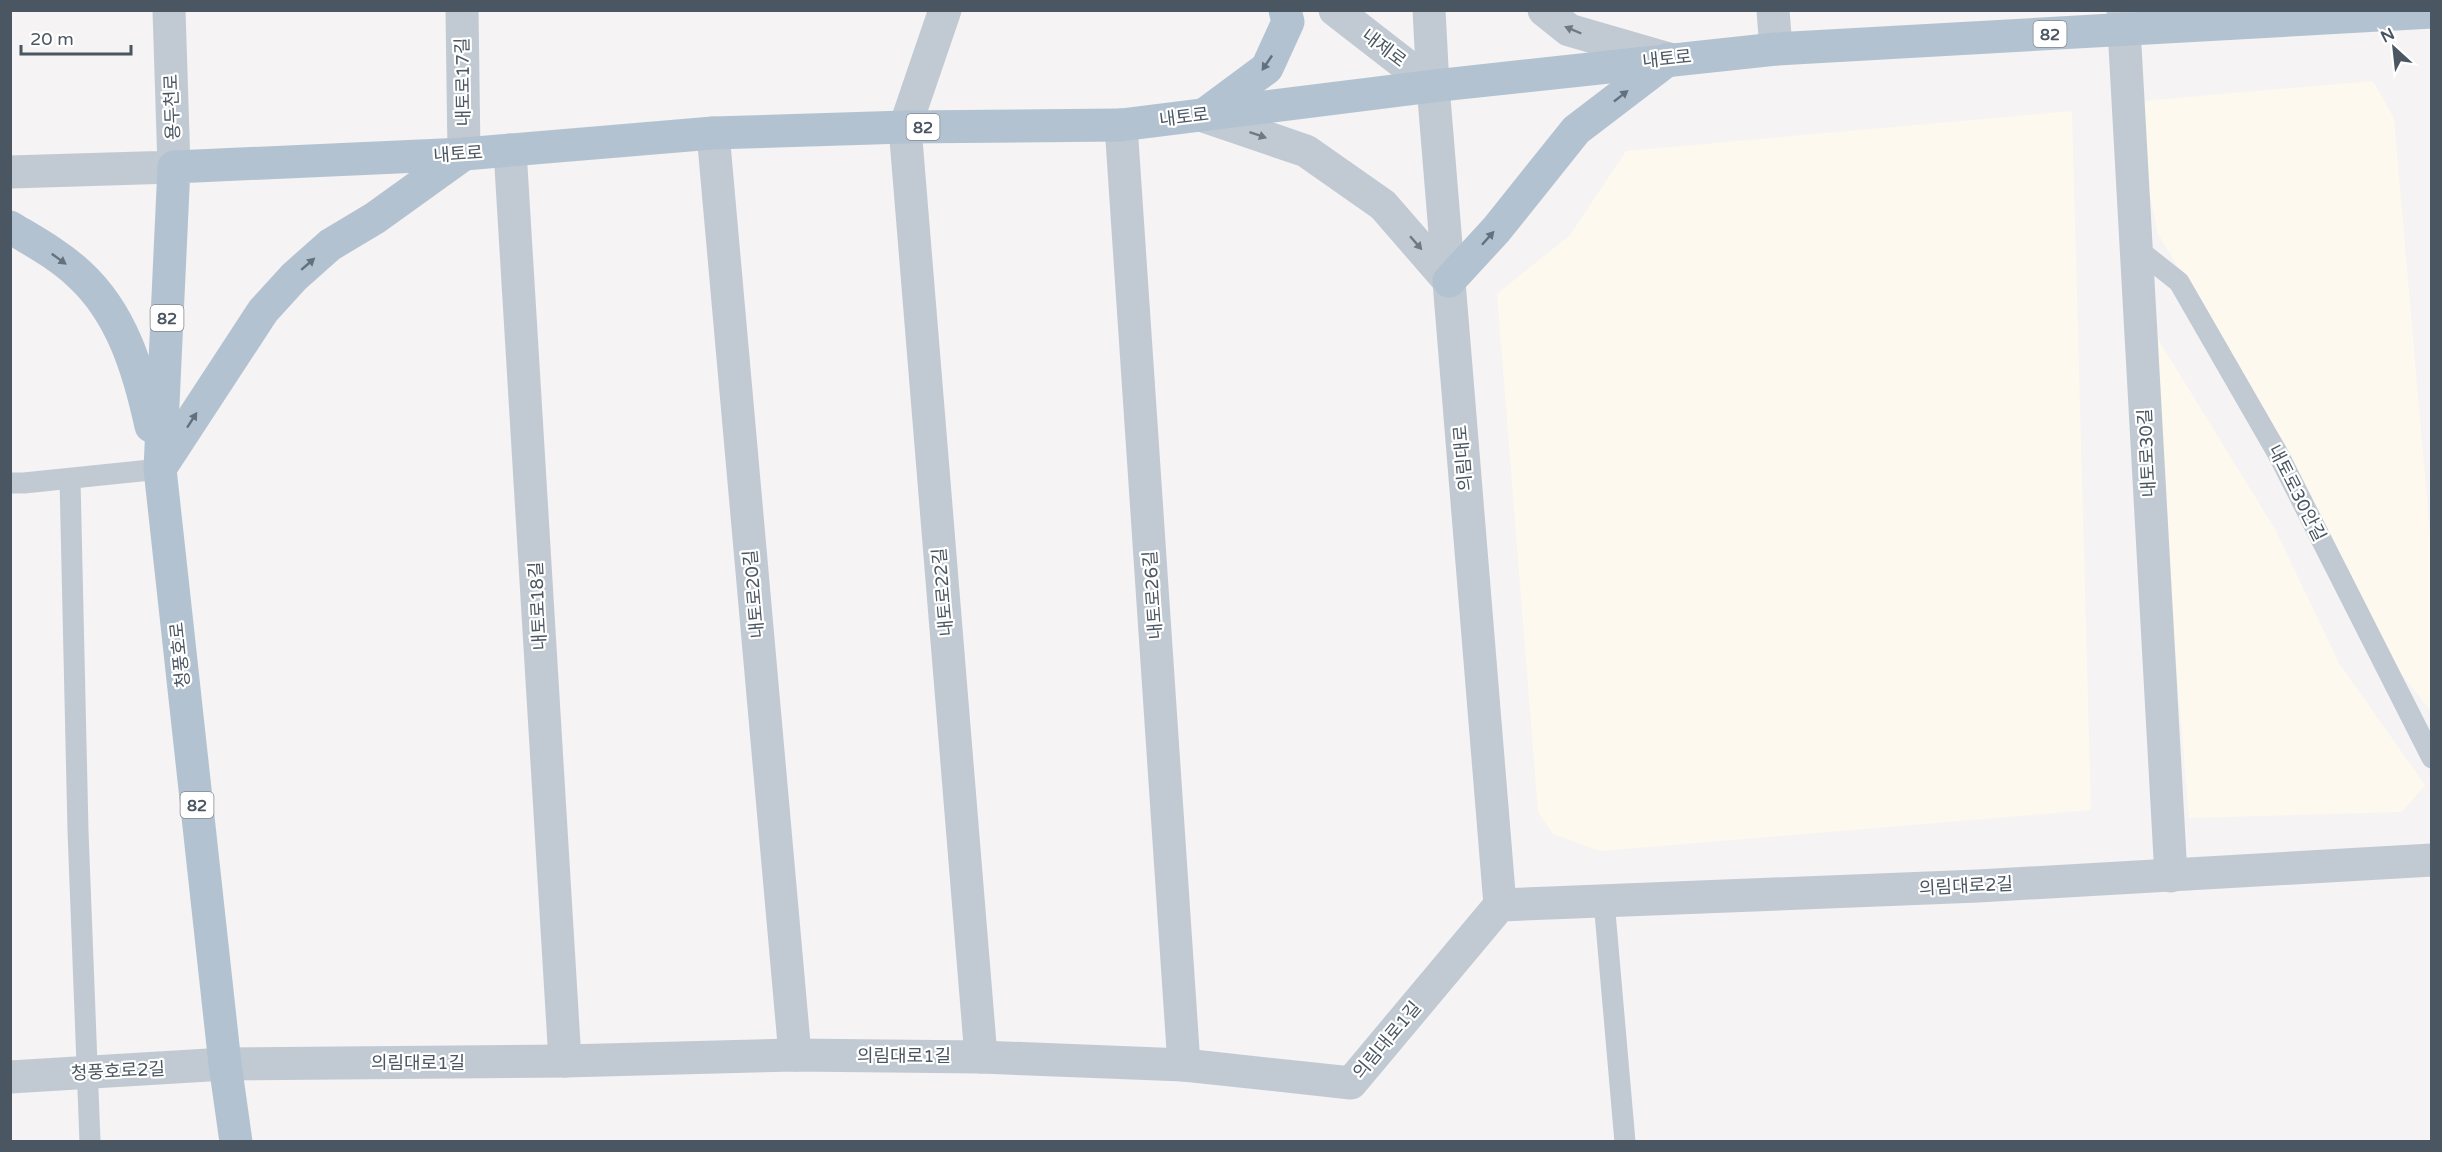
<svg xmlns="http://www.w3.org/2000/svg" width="2442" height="1152" font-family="'Varela Round','Noto Sans KR',sans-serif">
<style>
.commercial{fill:#fdf9ef}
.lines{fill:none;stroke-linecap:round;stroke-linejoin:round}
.service{stroke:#c1cad2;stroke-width:21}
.minor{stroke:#c1cad2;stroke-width:33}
.tertiary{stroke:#c1cad2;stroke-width:33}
.primary{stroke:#b3c2d1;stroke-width:33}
.oneway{fill:#6e7983}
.oneway2{fill:#64717d}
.labels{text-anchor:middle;stroke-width:4.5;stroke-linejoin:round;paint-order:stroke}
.shield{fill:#fff;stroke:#808990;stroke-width:1.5}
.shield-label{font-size:16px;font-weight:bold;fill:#4a5661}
.street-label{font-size:18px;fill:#4a5661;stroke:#fff}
</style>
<rect width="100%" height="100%" fill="#f5f3f3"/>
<!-- commercial -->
<g class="commercial">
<polygon points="2373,81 2394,118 2431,545 2431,711 2391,661 2246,380 2158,234 2130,102"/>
<polygon points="2072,111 2091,810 1600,851 1553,834 1538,812 1497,294 1570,235 1626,151"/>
<polygon points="2148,323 2275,529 2339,663 2425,785 2402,812 2189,818"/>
</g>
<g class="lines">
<!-- service -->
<g class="service">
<polyline points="2136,248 2179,282 2278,454 2432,758"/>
<polyline points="70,479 78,831 90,1142"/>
<polyline points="10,483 24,483 160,469"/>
<polyline points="1604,901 1625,1142"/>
</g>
<!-- minor -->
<g class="minor">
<polyline points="462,10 464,154"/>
<polyline points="945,10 905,127 981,1057"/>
<polyline points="1773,10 1776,49"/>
<polyline points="2123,10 2171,876"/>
<polyline points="1121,125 1184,1065"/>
<polyline points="713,133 795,1055"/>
<polyline points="510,150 565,1061"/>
<polyline points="10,1077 225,1064 565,1061 795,1055 981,1057 1184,1065 1351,1083 1500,905 1978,886 2432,860"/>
</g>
<!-- tertiary -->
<g class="tertiary">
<polyline points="1335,10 1433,86"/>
<polyline points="1429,10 1433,86 1500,905"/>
<polyline points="1544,10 1569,30 1669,59"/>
<polyline points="1203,116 1306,151 1383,205 1449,281"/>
<polyline points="10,172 174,167 169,10"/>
</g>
<!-- primary -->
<g class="primary">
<polyline points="1205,114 1267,68 1288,22 1285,10"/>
<path d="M10 227C33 241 59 255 79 274 122 313 139 371 151 426"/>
<polyline points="1449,281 1496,230 1576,130 1669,59"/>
<polyline points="161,467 263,311 294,277 330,245 375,218 464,154"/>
<polyline points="236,1142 225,1064 160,469 174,167 464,154 713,133 905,127 1121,125 1433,86 1776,49 2432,12"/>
</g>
</g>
<!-- one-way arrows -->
<defs><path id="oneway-solid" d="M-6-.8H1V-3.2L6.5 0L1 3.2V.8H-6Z" transform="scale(1.5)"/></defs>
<g class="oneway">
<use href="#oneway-solid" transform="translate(1573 30) rotate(-157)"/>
<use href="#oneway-solid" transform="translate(1258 135) rotate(19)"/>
<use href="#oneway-solid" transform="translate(1416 243) rotate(49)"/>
</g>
<g class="oneway2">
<use href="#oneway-solid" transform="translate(1267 63) rotate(124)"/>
<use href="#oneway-solid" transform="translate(1621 96) rotate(-38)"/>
<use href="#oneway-solid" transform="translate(1488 238) rotate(-48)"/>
<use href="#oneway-solid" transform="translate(59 259) rotate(36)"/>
<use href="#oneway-solid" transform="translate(308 264) rotate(-41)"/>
<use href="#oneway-solid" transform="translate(192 420) rotate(-57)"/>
</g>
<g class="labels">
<!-- shield labels -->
<g class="shield">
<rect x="2033.5" y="21" width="33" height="26" rx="4.5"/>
<rect x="906.5" y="114" width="33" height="26" rx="4.5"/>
<rect x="150.5" y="305" width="33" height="26" rx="4.5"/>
<rect x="180.5" y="792" width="33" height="26" rx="4.5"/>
</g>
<g class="shield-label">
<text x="2050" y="40">82</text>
<text x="923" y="133">82</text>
<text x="167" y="324">82</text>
<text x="197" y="811">82</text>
</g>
<!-- street labels -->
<g class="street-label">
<text transform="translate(1384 48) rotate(37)" y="6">내제로</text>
<text transform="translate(1667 59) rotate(-6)" y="6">내토로</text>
<text transform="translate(463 82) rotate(-91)" y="6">내토로17길</text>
<text transform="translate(172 107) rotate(-92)" y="6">용두천로</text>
<text transform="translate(1184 117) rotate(-7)" y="6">내토로</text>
<text transform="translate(458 154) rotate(-4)" y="6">내토로</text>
<text transform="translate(2147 453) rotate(-93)" y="6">내토로30길</text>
<text transform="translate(1463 458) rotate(-95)" y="6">의림대로</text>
<text transform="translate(2297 493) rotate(63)" y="6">내토로30안길</text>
<text transform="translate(943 592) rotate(-95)" y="6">내토로22길</text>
<text transform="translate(754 594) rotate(-95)" y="6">내토로20길</text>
<text transform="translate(1153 595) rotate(-94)" y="6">내토로26길</text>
<text transform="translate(538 606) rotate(-93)" y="6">내토로18길</text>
<text transform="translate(180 655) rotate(-96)" y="6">청풍호로</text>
<text transform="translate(1966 886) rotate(-3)" y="6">의림대로2길</text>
<text transform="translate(1387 1040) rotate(-50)" y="6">의림대로1길</text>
<text x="904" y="1062">의림대로1길</text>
<text x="418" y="1069">의림대로1길</text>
<text transform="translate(118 1071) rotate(-3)" y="6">청풍호로2길</text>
</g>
</g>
<!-- border -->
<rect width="2442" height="1152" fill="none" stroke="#4a5661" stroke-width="24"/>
<!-- north arrow -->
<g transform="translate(2394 48) rotate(333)" stroke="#ffffff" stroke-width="4.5" paint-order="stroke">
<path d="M0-4.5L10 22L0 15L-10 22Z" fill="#4a5661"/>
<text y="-9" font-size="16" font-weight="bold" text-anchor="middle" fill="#4a5661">N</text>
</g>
<!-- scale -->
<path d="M21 45v9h110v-9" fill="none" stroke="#4a5661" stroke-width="3"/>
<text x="30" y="45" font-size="18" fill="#4a5661" stroke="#ffffff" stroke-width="4.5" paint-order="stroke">20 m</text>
</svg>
